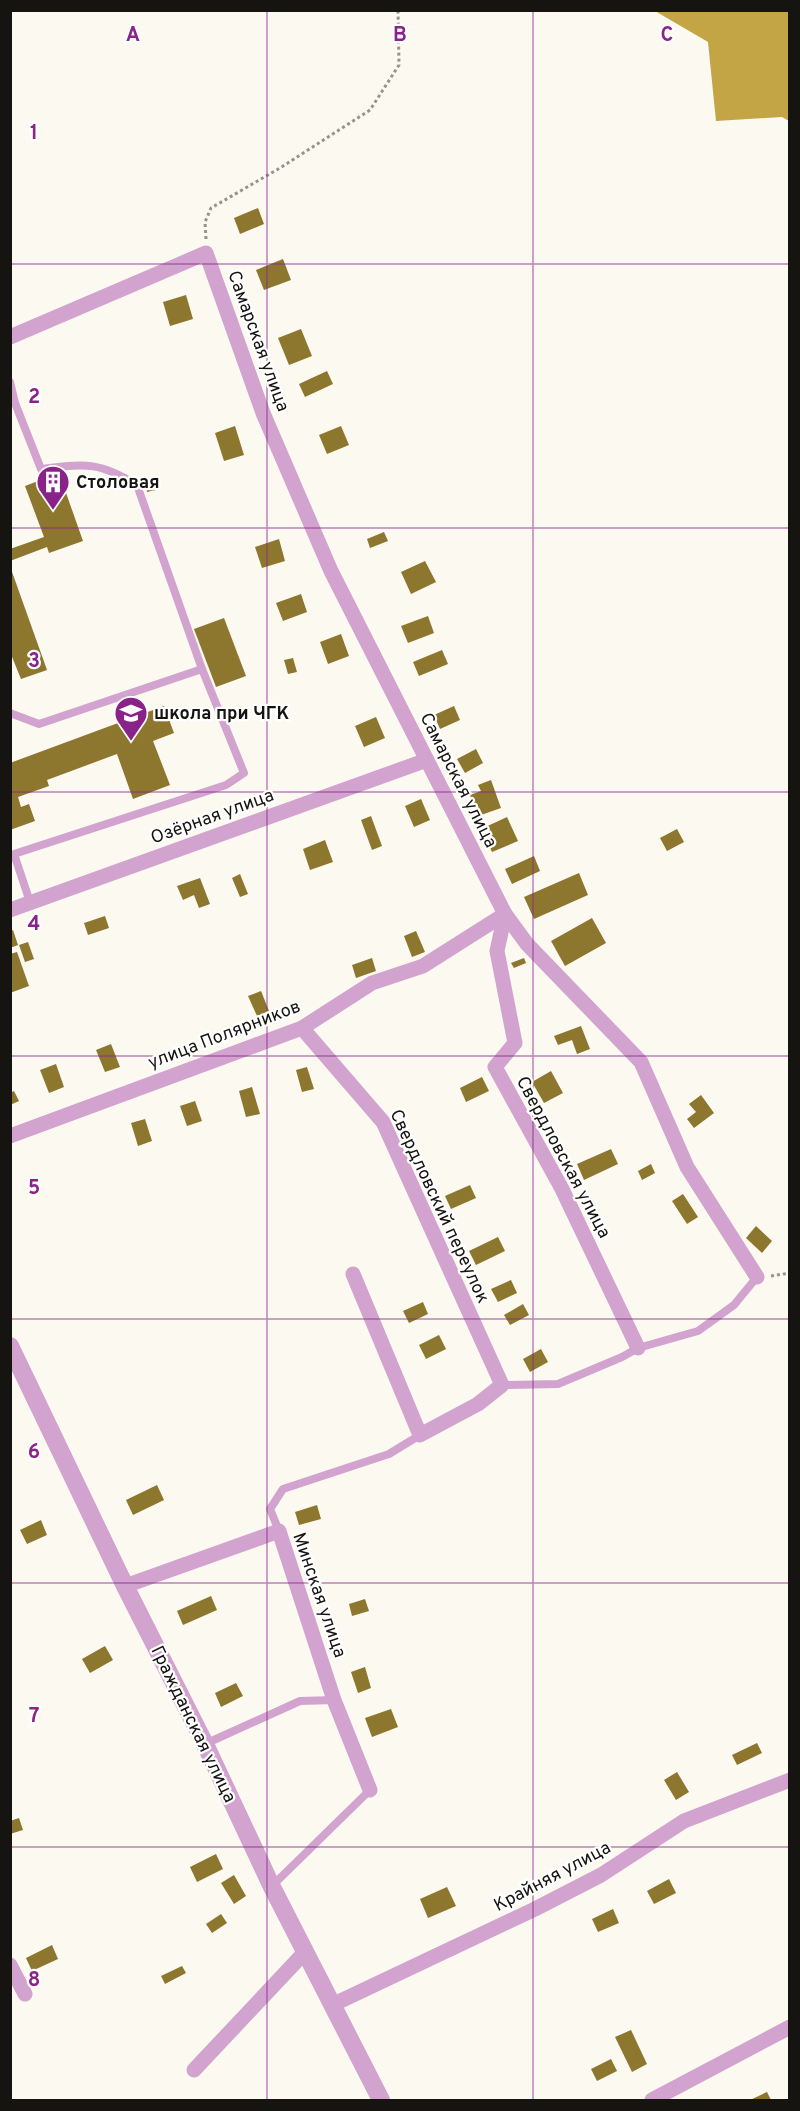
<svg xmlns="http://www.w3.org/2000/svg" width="800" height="2111" font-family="Overpass,sans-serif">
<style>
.water{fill:#c3a546}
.building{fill:#8d762e}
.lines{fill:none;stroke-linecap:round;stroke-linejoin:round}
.path{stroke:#95938d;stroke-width:3;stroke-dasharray:3 3;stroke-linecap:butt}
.service{stroke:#d2a3cf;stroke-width:8}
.minor{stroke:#d2a3cf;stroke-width:15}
.tertiary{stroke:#d2a3cf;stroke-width:18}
.grid{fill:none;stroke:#892289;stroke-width:1.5;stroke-opacity:0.55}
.labels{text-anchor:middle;stroke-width:4.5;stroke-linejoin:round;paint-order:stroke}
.street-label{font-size:18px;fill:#151411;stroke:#fff}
.poi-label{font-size:18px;font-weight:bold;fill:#151411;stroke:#fff;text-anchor:start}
.grid-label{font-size:20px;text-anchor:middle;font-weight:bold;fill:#892289;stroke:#fff;stroke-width:4.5;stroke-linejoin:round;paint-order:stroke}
</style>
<rect width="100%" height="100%" fill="#fcf9f1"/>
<!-- water -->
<polygon class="water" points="655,11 789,11 789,121 782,117 716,121 708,42"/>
<!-- building -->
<g class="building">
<polygon points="258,208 264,224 240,234 234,218"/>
<polygon points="283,259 291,280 264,290 256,270"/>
<polygon points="186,295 193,319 170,326 163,302"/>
<polygon points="301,329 312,356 289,365 278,338"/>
<polygon points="327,371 333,384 305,397 299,384"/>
<polygon points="235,426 244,455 224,461 215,433"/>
<polygon points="341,426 349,445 327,454 319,435"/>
<polygon points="59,473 83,541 49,553 47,547 10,561 10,549 44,537 25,486"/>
<polygon points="158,479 160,489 147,492 145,482"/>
<polygon points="384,532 388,541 370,548 367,539"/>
<polygon points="279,539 285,561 262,568 255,547"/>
<polygon points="425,561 436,582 411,594 401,572"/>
<polygon points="11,569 47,670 21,679 10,652"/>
<polygon points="301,594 307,612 283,621 276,603"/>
<polygon points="428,616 434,633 408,643 401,626"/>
<polygon points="224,618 246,676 216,687 194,629"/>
<polygon points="341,634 349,656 328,664 320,642"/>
<polygon points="442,650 448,664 419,676 413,662"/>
<polygon points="293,658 297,672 288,674 284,660"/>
<polygon points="164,706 174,733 153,741 170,785 133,799 117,754 47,780 49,786 18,797 21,807 29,804 35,821 10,830 10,763"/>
<polygon points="454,706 460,720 440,729 434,715"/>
<polygon points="376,717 385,738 364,747 355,726"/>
<polygon points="476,749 483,763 465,773 457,759"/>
<polygon points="491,780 501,808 478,816 470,795 481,791 478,785"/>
<polygon points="421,799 430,820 414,827 405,806"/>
<polygon points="371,816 382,846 372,850 361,820"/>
<polygon points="507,817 518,841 492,852 481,829"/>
<polygon points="677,829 684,842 667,851 660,838"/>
<polygon points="325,840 333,862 310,870 303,849"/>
<polygon points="534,856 540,871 512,884 505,869"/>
<polygon points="579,873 588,895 534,919 524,897"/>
<polygon points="240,874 248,894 240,897 232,878"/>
<polygon points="200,878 210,904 199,908 194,895 183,900 177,886"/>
<polygon points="105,916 109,928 88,935 84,923"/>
<polygon points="592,918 606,943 565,966 551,941"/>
<polygon points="13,930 18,945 10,948 10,931"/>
<polygon points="416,931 425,952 412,957 404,936"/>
<polygon points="28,942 34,959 25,962 19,945"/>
<polygon points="17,952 29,986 10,993 10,954"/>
<polygon points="372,958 376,971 356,978 352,965"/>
<polygon points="524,958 526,963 514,968 511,963"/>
<polygon points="261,991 269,1011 257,1016 248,996"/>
<polygon points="581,1026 590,1049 577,1054 572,1040 558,1045 554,1036"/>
<polygon points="111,1044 120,1067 105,1072 96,1050"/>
<polygon points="56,1064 64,1087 49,1093 40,1070"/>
<polygon points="307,1067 314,1089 302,1092 296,1070"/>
<polygon points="551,1071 563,1093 544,1103 532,1082"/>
<polygon points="482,1077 489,1091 466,1102 460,1088"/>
<polygon points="252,1087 260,1114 246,1117 239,1091"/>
<polygon points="14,1091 19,1101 10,1105 10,1093"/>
<polygon points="701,1095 714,1113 694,1128 687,1119 696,1112 689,1104"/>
<polygon points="195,1101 202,1121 187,1126 180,1106"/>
<polygon points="145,1119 152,1141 138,1146 131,1123"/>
<polygon points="611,1149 618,1164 584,1180 577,1164"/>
<polygon points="651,1164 655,1173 642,1180 638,1171"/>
<polygon points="470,1185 476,1198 451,1209 445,1196"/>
<polygon points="683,1194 698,1217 687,1224 672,1201"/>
<polygon points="756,1226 772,1241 762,1253 746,1238"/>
<polygon points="498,1237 505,1251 476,1265 469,1251"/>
<polygon points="511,1280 517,1293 498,1302 491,1289"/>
<polygon points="423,1302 428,1314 409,1323 403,1311"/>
<polygon points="523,1304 529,1315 510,1325 504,1315"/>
<polygon points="439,1335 446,1349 426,1359 419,1345"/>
<polygon points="541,1349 548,1362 530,1372 523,1359"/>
<polygon points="157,1485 164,1500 133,1515 126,1500"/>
<polygon points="317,1505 321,1519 299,1525 295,1512"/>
<polygon points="41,1520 47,1535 27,1544 20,1530"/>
<polygon points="211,1596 217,1610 183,1625 177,1611"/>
<polygon points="365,1599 369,1611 352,1616 349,1604"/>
<polygon points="105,1646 113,1660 90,1673 82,1659"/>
<polygon points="365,1667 371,1688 358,1693 351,1672"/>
<polygon points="236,1683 243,1696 221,1707 215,1693"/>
<polygon points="391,1709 398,1727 372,1737 365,1718"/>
<polygon points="757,1743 762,1753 737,1765 732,1755"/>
<polygon points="677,1772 689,1792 676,1800 664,1780"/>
<polygon points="19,1818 23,1830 10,1834 10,1821"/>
<polygon points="216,1854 223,1869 197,1882 190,1867"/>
<polygon points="234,1875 246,1896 234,1904 221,1883"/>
<polygon points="669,1879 676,1893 654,1904 647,1891"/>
<polygon points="447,1887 456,1906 428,1918 420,1899"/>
<polygon points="613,1909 619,1923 598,1932 592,1919"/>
<polygon points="221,1914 227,1923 212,1933 206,1924"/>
<polygon points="52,1945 58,1959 32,1971 26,1958"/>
<polygon points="182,1966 186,1973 165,1984 161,1976"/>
<polygon points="631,2030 647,2064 632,2072 615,2037"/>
<polygon points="611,2059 617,2071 597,2081 591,2069"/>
<polygon points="767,2092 771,2100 750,2100"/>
</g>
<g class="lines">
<!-- path -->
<g class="path">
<polyline points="206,239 205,222 211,208 280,168 370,110 399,65 398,10"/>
<polyline points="771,1276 790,1273"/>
</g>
<!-- service -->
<g class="service">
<path d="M10 382 15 403 41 469C85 464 98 461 137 485L202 669 244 773 226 785 14 854 30 902"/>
<polyline points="10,713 39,724 202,669"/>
<polyline points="502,1385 558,1384 622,1357 638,1348 698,1331 734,1305 757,1277"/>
<polyline points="279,1531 270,1509 283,1489 389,1454 420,1435"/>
<polyline points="205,1744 300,1701 334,1700"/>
<polyline points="273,1885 370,1790"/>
</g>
<!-- minor -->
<g class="minor">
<polyline points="10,337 206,253 263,413 331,571 505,914 527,944 641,1062 687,1167 757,1277"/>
<polyline points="10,910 427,760"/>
<polyline points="505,914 497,951 515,1043 495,1067 562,1189 638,1348"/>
<polyline points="302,1028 383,1122 502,1385 478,1404 420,1435 353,1274"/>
<polyline points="10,1136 302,1028 372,983 423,966 505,914"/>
<polyline points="125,1586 279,1531 334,1700 370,1790"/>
<polyline points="10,1965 25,1994"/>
<polyline points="332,2005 535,1909 601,1875 684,1821 790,1780"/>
<polyline points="194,2070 305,1952"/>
<polyline points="652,2100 790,2027"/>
</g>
<!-- tertiary -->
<polyline class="tertiary" points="10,1346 125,1586 205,1744 272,1887 381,2100"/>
</g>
<!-- grid -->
<path class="grid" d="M267 10V2100M533 10V2100M10 264H790M10 528H790M10 792H790M10 1056H790M10 1319H790M10 1583H790M10 1847H790"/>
<!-- icons -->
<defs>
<g id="building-pin" transform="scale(1.725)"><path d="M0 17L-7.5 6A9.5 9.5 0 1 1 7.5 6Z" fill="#892289" stroke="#fff"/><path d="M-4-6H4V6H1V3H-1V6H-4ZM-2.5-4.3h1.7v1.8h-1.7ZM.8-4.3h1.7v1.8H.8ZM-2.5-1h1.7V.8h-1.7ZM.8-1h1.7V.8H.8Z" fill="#fff"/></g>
<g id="school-pin" transform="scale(1.725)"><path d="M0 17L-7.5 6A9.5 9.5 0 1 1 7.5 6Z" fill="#892289" stroke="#fff"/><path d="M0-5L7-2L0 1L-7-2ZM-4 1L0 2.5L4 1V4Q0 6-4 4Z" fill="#fff"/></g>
</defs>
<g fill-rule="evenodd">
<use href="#building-pin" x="53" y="482"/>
<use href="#school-pin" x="131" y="713"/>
</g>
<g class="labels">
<!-- street labels -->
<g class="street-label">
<text transform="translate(259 341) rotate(70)" y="6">Самарская улица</text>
<text transform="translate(459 780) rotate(63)" y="6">Самарская улица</text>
<text transform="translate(212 816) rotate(-20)" y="6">Озёрная улица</text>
<text transform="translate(224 1034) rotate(-21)" y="6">улица Полярников</text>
<text transform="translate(564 1157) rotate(62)" y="6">Свердловская улица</text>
<text transform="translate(440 1206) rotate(65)" y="6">Свердловский переулок</text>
<text transform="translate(320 1595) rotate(71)" y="6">Минская улица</text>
<text transform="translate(194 1724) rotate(64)" y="6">Гражданская улица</text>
<text transform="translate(552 1876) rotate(-28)" y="6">Крайняя улица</text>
</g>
<!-- poi labels -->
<g class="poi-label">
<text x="76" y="488">Столовая</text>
<text x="154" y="719">школа при ЧГК</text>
</g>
</g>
<g class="grid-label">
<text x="133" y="41">A</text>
<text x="400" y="41">B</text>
<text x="667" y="41">C</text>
<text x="34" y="139">1</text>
<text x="34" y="403">2</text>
<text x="34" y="667">3</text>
<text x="34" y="930">4</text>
<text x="34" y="1194">5</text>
<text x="34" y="1458">6</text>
<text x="34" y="1722">7</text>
<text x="34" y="1986">8</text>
</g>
<!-- border -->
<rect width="800" height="2111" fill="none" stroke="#151411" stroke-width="24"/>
</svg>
